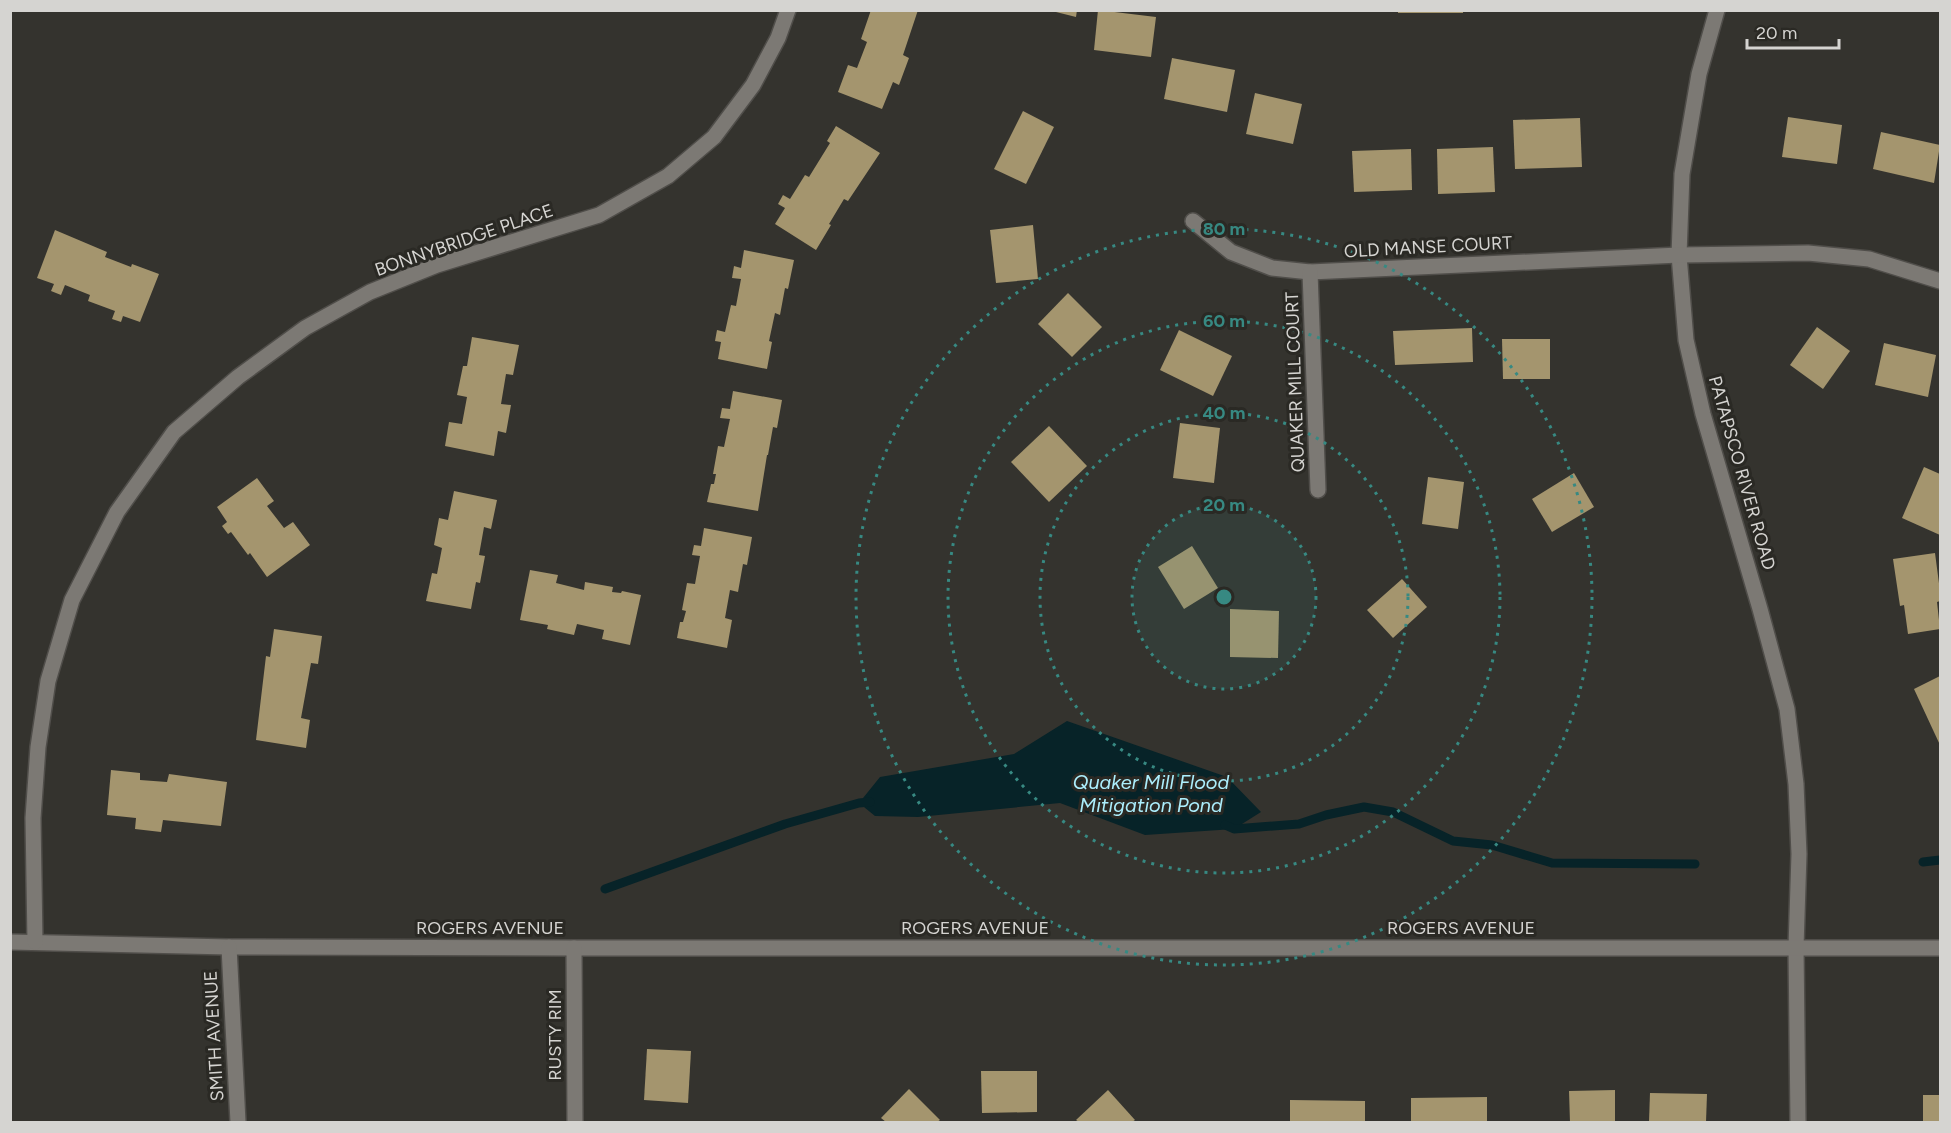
<svg xmlns="http://www.w3.org/2000/svg" width="1951" height="1133" font-family="Figtree,sans-serif">
<style>
.water{fill:#072328}
.lines{fill:none;stroke-linecap:round;stroke-linejoin:round}
.stream{stroke:#072328;stroke-width:9}
.building{fill:#a4956e}
.minor-casing{stroke:#504e4a;stroke-width:18}
.minor{stroke:#7c7974;stroke-width:15}
.ring{fill:none;stroke:#378982;stroke-width:3;stroke-dasharray:3 6}
.labels{text-anchor:middle;stroke-width:6;stroke-linejoin:round;paint-order:stroke}
.street-label{font-size:18px;fill:#d5d4d1;stroke:#2a2924}
.water-label{font-size:20px;font-style:italic;fill:#aceefc;stroke:#2a2924}
.centre{fill:#378982;stroke:#2a2924;stroke-width:3}
.ring-label{font-size:18px;text-anchor:middle;font-weight:bold;fill:#378982;stroke:#2a2924;stroke-width:6;stroke-linejoin:round;paint-order:stroke}
</style>
<rect width="100%" height="100%" fill="#34332e"/>
<!-- water -->
<polygon class="water" points="1067,721 1227,777 1261,812 1234,829 1145,835 1060,803 918,817 875,816 859,803 880,777 1014,754"/>
<g class="lines">
<!-- stream -->
<g class="stream">
<polyline points="1225,825 1234,829 1299,824 1326,815 1364,807 1393,812 1453,841 1492,845 1552,863 1695,864"/>
<polyline points="1923,862 1940,860"/>
<polyline points="605,889 785,824 859,803 870,802"/>
</g>
</g>
<!-- building -->
<g class="building">
<polygon points="871,10 918,10 903,55 909,58 899,85 893,82 882,109 838,92 848,65 857,68 867,42 861,39"/>
<polygon points="1048,10 1077,10 1076,17"/>
<polygon points="1098,10 1156,17 1151,57 1094,50"/>
<rect x="1398" y="10" width="65" height="3"/>
<polygon points="1172,58 1235,70 1227,112 1164,99"/>
<polygon points="1255,93 1302,104 1293,144 1246,134"/>
<polygon points="1023,111 1054,127 1026,184 994,169"/>
<polygon points="1788,117 1842,125 1837,164 1782,157"/>
<polygon points="1580,118 1582,167 1515,169 1513,120"/>
<polygon points="836,126 880,153 848,201 844,199 829,224 831,225 816,250 775,224 785,208 778,204 783,195 790,199 805,175 809,177 830,143 827,141"/>
<polygon points="1881,132 1940,145 1934,183 1873,169"/>
<polygon points="1493,147 1495,192 1438,194 1437,149"/>
<polygon points="1411,149 1412,190 1354,192 1352,151"/>
<polygon points="1033,225 1038,279 996,283 990,230"/>
<polygon points="55,230 107,252 105,257 131,267 132,264 159,274 140,322 123,316 121,322 112,319 115,311 88,301 90,295 65,285 61,295 51,291 54,284 37,278"/>
<polygon points="744,250 794,260 788,289 785,288 780,315 775,313 769,341 772,342 767,369 718,359 721,342 715,341 717,330 725,332 731,305 736,306 741,279 732,278 734,266 741,268"/>
<polygon points="1068,293 1102,327 1072,357 1038,324"/>
<polygon points="1817,327 1850,351 1823,389 1790,365"/>
<polygon points="1472,328 1473,362 1395,365 1393,331"/>
<polygon points="1179,330 1232,356 1213,396 1160,370"/>
<polygon points="472,337 519,345 513,375 506,374 501,404 511,405 506,433 498,431 494,456 445,446 449,422 462,424 467,397 457,395 463,366 467,366"/>
<polygon points="1502,339 1550,339 1550,379 1503,379"/>
<polygon points="1884,343 1936,355 1928,397 1875,385"/>
<polygon points="733,391 782,400 777,428 773,427 768,455 767,455 758,511 707,502 711,484 714,484 716,474 713,474 718,446 724,447 730,419 720,418 722,408 730,409"/>
<polygon points="1180,423 1220,428 1214,483 1173,478"/>
<polygon points="1049,426 1087,466 1049,502 1011,462"/>
<polygon points="1924,467 1940,474 1940,535 1902,518"/>
<polygon points="1574,473 1594,507 1552,532 1532,499"/>
<polygon points="1428,477 1464,482 1458,529 1422,524"/>
<polygon points="257,478 274,501 267,506 284,528 293,522 310,545 267,577 250,553 248,555 231,532 228,534 222,526 227,522 217,507"/>
<polygon points="454,491 497,500 491,529 484,527 479,555 485,556 480,583 476,582 471,609 426,601 432,573 437,574 442,548 434,545 439,518 448,520"/>
<polygon points="704,528 752,537 747,565 743,564 738,592 730,590 725,618 732,620 727,648 677,638 680,622 683,622 686,611 682,610 687,583 695,584 700,556 692,555 694,545 701,546"/>
<polygon points="1192,546 1218,588 1184,609 1158,567"/>
<polygon points="1935,553 1940,591 1940,601 1937,602 1940,629 1908,634 1904,605 1900,606 1893,559"/>
<polygon points="530,570 558,575 556,583 584,590 585,582 613,587 612,592 621,593 622,591 641,595 630,645 602,639 604,630 577,624 574,635 547,629 548,625 520,620"/>
<polygon points="1402,579 1427,607 1393,638 1367,610"/>
<polygon points="1230,609 1279,611 1278,658 1230,657"/>
<polygon points="274,629 322,636 318,664 311,663 301,718 310,720 306,748 256,740 266,656 270,657"/>
<polygon points="1940,676 1940,745 1914,689"/>
<polygon points="111,770 140,773 140,780 167,782 169,774 227,782 221,826 163,820 161,832 135,829 136,818 107,815"/>
<polygon points="647,1049 691,1051 688,1103 644,1100"/>
<polygon points="981,1071 1037,1071 1037,1112 982,1113"/>
<polygon points="909,1089 940,1120 937,1122 886,1122 881,1118"/>
<polygon points="1108,1090 1135,1120 1132,1122 1079,1122 1076,1120"/>
<polygon points="1615,1090 1615,1122 1570,1122 1569,1091"/>
<polygon points="1650,1093 1707,1094 1706,1122 1649,1122"/>
<rect x="1923" y="1095" width="17" height="27"/>
<polygon points="1487,1097 1487,1122 1411,1122 1411,1098"/>
<polygon points="1290,1100 1365,1101 1365,1122 1290,1122"/>
</g>
<g class="lines">
<!-- minor casing -->
<g class="minor-casing">
<g id="minor">
<polyline points="1717,10 1699,74 1682,174 1679,255 1686,340 1703,414 1760,609 1787,709 1796,784 1799,854 1796,947 1798,1122"/>
<polyline points="1193,221 1231,252 1272,268 1310,272 1679,255 1808,253 1869,259 1940,281"/>
<polyline points="1310,272 1318,490"/>
<polyline points="10,942 229,947 574,948 1940,948"/>
<polyline points="35,942 33,818 38,747 48,681 72,600 117,512 174,432 238,377 305,328 370,292 437,265 599,215 668,176 714,137 753,85 778,38 788,10"/>
<polyline points="229,947 238,1122"/>
<polyline points="574,948 575,1122"/>
</g>
</g>
<!-- minor -->
<use href="#minor" class="minor"/>
</g>
<!-- distance rings -->
<circle cx="1224" cy="597" r="92" fill="#378982" fill-opacity=".12"/>
<g class="ring">
<circle cx="1224" cy="597" r="92"/>
<circle cx="1224" cy="597" r="184"/>
<circle cx="1224" cy="597" r="276"/>
<circle cx="1224" cy="597" r="368"/>
</g>
<g class="labels">
<!-- street labels -->
<g class="street-label">
<text transform="translate(464 240) rotate(-19)" y="6">BONNYBRIDGE PLACE</text>
<text transform="translate(1428 247) rotate(-3)" y="6">OLD MANSE COURT</text>
<text transform="translate(1295 382) rotate(-92)" y="6">QUAKER MILL COURT</text>
<text transform="translate(1742 473) rotate(74)" y="6">PATAPSCO RIVER ROAD</text>
<text x="490" y="934">ROGERS AVENUE</text>
<text x="975" y="934">ROGERS AVENUE</text>
<text x="1461" y="934">ROGERS AVENUE</text>
<text transform="translate(555 1035) rotate(-90)" y="6">RUSTY RIM</text>
<text transform="translate(214 1036) rotate(-93)" y="6">SMITH AVENUE</text>
</g>
<!-- water labels -->
<g class="water-label">
<text x="1151" y="789">Quaker Mill Flood<tspan x="1151" dy="23">Mitigation Pond</tspan></text>
</g>
</g>
<circle cx="1224" cy="597" r="9" class="centre"/>
<g class="ring-label">
<text x="1224" y="235">80 m</text>
<text x="1224" y="327">60 m</text>
<text x="1224" y="419">40 m</text>
<text x="1224" y="511">20 m</text>
</g>
<!-- border -->
<rect width="1951" height="1133" fill="none" stroke="#d5d4d1" stroke-width="24"/>
<!-- scale -->
<path d="M1747 39v9h92v-9" fill="none" stroke="#d5d4d1" stroke-width="3"/>
<text x="1756" y="39" font-size="18" fill="#d5d4d1" stroke="#2a2924" stroke-width="4.5" paint-order="stroke">20 m</text>
</svg>
